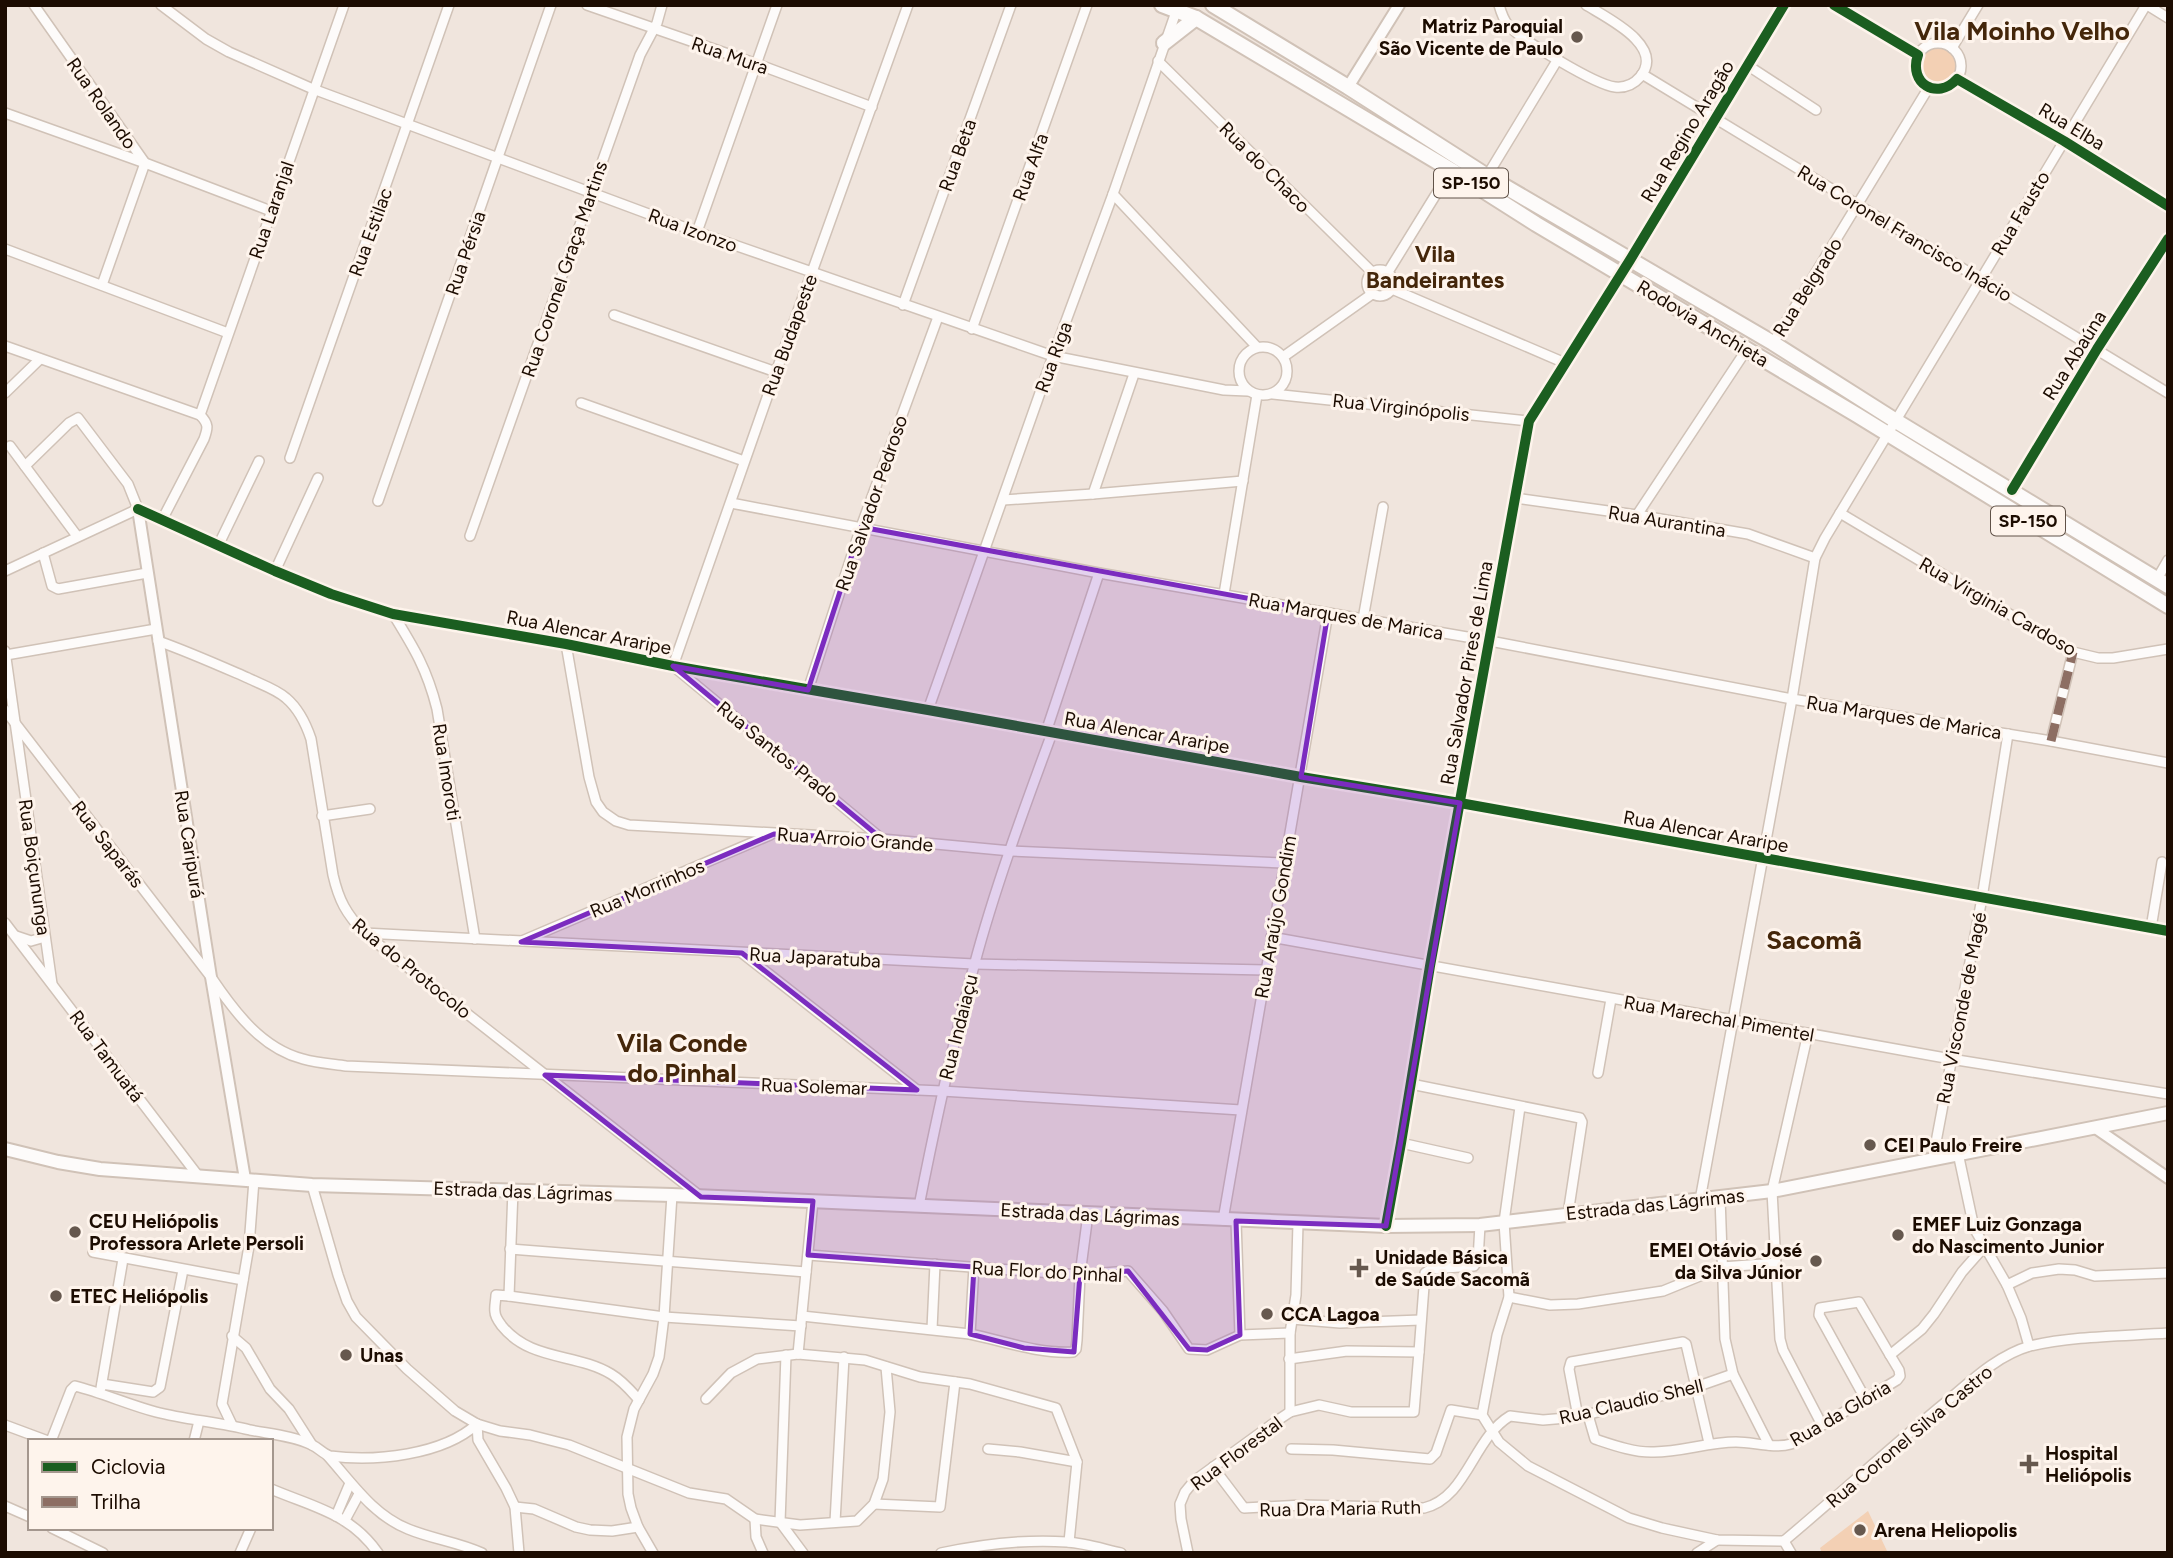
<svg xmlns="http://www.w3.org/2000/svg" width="2173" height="1558" font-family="Figtree,sans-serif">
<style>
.green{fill:#f3d0b4}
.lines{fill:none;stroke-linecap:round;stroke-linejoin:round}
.minor-casing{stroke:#d0c2b7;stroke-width:12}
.tertiary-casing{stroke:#d0c2b7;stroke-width:14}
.secondary-casing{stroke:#d0c2b7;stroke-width:16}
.trunk-casing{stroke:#d0c2b7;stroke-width:18}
.minor{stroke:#fdfbfa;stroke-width:9}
.tertiary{stroke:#fdfbfa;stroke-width:10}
.secondary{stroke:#fdfbfa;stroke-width:12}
.trunk{stroke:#fdfbfa;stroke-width:14}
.quiet{stroke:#8d6e63;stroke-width:9;stroke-dasharray:18 9;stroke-linecap:butt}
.cycleway-casing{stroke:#fef4ec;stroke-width:15}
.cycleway{stroke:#1b5e20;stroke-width:10}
.marked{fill:#7b2cbf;fill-opacity:0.2;stroke:#7b2cbf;stroke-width:5;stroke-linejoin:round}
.poi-dot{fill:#66584e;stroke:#fef4ec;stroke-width:2.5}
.labels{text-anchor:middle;stroke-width:6;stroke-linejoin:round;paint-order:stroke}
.shield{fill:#fef4ec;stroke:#605248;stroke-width:2}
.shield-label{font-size:18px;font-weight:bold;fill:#1c0c01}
.poi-label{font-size:19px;font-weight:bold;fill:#1c0c01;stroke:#fef4ec;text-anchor:start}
.street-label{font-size:19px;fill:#1c0c01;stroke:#fef4ec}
.quarter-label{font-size:23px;font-weight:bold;fill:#44260a;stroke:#fef4ec}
.district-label{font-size:26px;font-weight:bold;fill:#44260a;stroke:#fef4ec}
</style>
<rect width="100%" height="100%" fill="#f0e5dd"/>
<!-- green -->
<g class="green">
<circle cx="1938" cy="66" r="19"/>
<polygon points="1868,1511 1888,1553 1822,1553 1820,1548"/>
</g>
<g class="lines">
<!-- minor casing -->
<g class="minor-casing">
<g id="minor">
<polyline points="34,5 145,163 102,285"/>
<polyline points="161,5 206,39 229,52 313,89 697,232 1053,356 1224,390 1248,391"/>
<polyline points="587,5 757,64 872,107"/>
<path d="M1499 5C1501 12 1503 19 1508 25 1521 40 1596 85 1615 87 1625 88 1634 84 1640 77 1666 46 1607 18 1586 5"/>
<polyline points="1834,5 1918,55"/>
<polyline points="2147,5 2168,18"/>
<circle cx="1938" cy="66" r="23"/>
<polyline points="1952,48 1978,5"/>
<polyline points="1158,61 1372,272"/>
<polyline points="1747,65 1816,110"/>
<polyline points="1642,74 2168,393"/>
<polyline points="1957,79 2064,141 2168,206"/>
<polyline points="5,113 145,163 271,211"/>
<polyline points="1487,176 1558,59"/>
<polyline points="1113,194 1257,347"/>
<polyline points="697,232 777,5"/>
<polyline points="5,249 228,333"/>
<circle cx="1380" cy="283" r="13"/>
<polyline points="1388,272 1451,170"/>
<polyline points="1392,289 1565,363"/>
<polyline points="903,305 1011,5"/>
<polyline points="614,315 776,372"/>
<polyline points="972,329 1087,5"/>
<polyline points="1773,343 1929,87"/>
<path d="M5 346 200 415C209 424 208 428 204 439L162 520"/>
<circle cx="1263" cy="371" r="24"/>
<polyline points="1283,357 1372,294"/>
<polyline points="5,393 40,359"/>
<polyline points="1273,394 1529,421"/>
<polyline points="581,403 744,461"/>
<polyline points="200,415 344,5"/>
<polyline points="10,446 77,536"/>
<polyline points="290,458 449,5"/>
<polyline points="2012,490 2097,349 2168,239"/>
<polyline points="1093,494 1134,374"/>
<polyline points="1515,498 1637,515 1748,534 1815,558"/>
<polyline points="1003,500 1093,494 1243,481"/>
<polyline points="378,501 551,5"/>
<polyline points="731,503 1099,573 1490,641 1792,699 2051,741 2168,763"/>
<polyline points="1840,513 2073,652 2098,658 2113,658 2168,649"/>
<polyline points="1637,515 1747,349"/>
<polyline points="470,536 640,55 657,23 662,5"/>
<polyline points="218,546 259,461"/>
<polyline points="43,553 52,586 58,589 147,573"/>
<polyline points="5,571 138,509 128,484 78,418 69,423 25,466"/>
<polyline points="275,571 318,478"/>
<polyline points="2157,579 2168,560"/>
<polyline points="1224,594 1257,395"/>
<path d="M393 614C414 648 427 669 437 709L475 939"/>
<polyline points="1363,619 1383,507"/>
<path d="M158 641C189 652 218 665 248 678 260 684 276 689 286 698 299 709 306 724 311 739L333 875C339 901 346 913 364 933L700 1196"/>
<polyline points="566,644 589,777 596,802 603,812 616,821 629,825 882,839 1011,851 1284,863"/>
<polyline points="5,651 52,984"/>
<polyline points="6,655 156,629"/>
<polyline points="808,690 861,527 938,317"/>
<path d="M5 710 211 977C234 1011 261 1048 303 1059 317 1063 332 1064 346 1066L942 1091 1241 1110"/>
<polyline points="928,710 1053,356 1113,194 1178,6"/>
<polyline points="1046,732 1099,573"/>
<polyline points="2051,741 2073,652"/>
<polyline points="322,816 370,809"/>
<polyline points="882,839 673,666 776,372 908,5"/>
<polyline points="5,923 199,1177"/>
<polyline points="2151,928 2162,862"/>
<polyline points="364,933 974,964 1266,970"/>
<polyline points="16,936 31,941 45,937"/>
<polyline points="1271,937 1951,1059 2168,1094"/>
<polyline points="522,941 770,835"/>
<polyline points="742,953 917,1090"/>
<polyline points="1808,1033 1772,1191 1780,1339 1783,1350 1822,1425"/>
<polyline points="1598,1073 1611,999"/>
<polyline points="1411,1084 1580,1118 1582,1122 1568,1214"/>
<polyline points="1520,1107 1504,1222 1509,1297 1497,1335 1482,1415 1499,1442 1528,1466 1629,1518 1662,1528 1717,1540 1784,1541"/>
<polyline points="1401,1143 1468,1158"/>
<polyline points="1958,1153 1974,1228 2007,1285 2021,1318 2029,1346"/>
<polyline points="1933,1158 1982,898 2008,734"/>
<polyline points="312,1185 338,1275 347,1301 356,1317 407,1369 455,1411 477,1424 500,1431 530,1435 569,1445 689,1493 726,1499 755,1519 800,1525 857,1521 874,1504 883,1479 890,1412 886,1367"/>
<path d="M513 1190 509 1296 496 1295C496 1300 494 1307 495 1312 495 1317 499 1322 502 1326 530 1361 576 1353 611 1374 623 1381 631 1391 639 1400"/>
<polyline points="1720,1197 1725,1339 1733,1374 1769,1445"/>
<polyline points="1700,1200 1792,699 1815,558 1825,538 2146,5"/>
<path d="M919 1206C935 1125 952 1045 974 966 995 887 1024 809 1052 733"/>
<polyline points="1223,1220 1328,613"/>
<polyline points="1236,1221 1240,1335"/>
<polyline points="1386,1226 1401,1143 1430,966 1529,421 1630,260 1784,5"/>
<polyline points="510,1249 806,1272"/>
<polyline points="93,1252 243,1280"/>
<polyline points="808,1255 1080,1275 1128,1271 1163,1311 1189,1349 1207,1350 1240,1335 1290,1333"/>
<polyline points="2007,1285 2032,1273 2059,1269 2075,1270 2095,1276 2168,1273"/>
<polyline points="509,1296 664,1317 801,1326"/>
<polyline points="1509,1297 1550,1305 1578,1304 1663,1291 1722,1267 1776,1263"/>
<path d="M802 1316 970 1334C1004 1341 1038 1354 1073 1352L1076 1349 1077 1340 1080 1275 1088 1214"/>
<polyline points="1292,1319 1340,1323 1421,1320"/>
<polyline points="932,1329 935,1264"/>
<polyline points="970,1334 974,1267"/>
<polyline points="232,1336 246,1348 270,1389 289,1409 312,1445"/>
<polyline points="798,1354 813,1201"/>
<polyline points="786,1355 780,1522 803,1553"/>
<polyline points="1289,1359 1347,1351 1419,1352 1425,1273 1431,1269 1474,1266 1478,1260 1480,1225"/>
<polyline points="102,1384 153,1392 160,1387 183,1270"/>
<polyline points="101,1388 123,1259"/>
<polyline points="706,1399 731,1373 757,1359 798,1354 865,1360 920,1377 970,1384 1056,1408 1077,1462 1069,1542"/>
<polyline points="1866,1400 1819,1315 1820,1308 1859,1302 1890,1355"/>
<polyline points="1290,1412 1290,1333 1296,1295 1298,1223"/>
<path d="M1588 1415 1595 1439C1613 1445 1635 1453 1654 1452 1682 1452 1708 1442 1736 1442 1754 1442 1773 1449 1791 1444L1897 1380 1900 1376 1899 1370 1890 1355 1922 1329 1934 1314 1962 1272 1984 1247"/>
<polyline points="1578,1417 1569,1369 1571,1362 1683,1342 1686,1344 1709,1443"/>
<polyline points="477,1424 478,1440 506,1488 515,1507 519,1553"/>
<polyline points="5,1425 48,1441"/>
<polyline points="232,1425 222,1404 249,1246 254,1180"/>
<path d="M51 1441 71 1390 75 1386C103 1393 129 1405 156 1412 187 1420 219 1422 250 1430 270 1434 294 1436 312 1445 319 1448 323 1454 330 1456 375 1462 443 1455 477 1424"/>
<polyline points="194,1441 199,1421"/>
<polyline points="988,1449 1020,1452 1077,1462"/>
<polyline points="1291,1449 1333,1450 1430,1459 1436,1453 1451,1410 1482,1415"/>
<path d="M327 1455C352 1483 373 1515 408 1529 432 1539 458 1542 482 1553"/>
<path d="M1213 1467 1244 1508 1303 1505 1424 1508C1467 1498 1473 1438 1510 1416L1543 1420 1578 1417 1696 1387 1733 1374"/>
<path d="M271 1489C313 1507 350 1513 378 1553"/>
<polyline points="874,1504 940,1507 955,1382"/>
<polyline points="5,1506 30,1517"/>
<polyline points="515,1507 534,1509 576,1527 590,1530 612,1531 638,1527"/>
<polyline points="336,1516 350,1483"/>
<polyline points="755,1519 756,1537 763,1553"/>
<polyline points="345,1520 359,1494"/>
<polyline points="835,1522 844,1357"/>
<polyline points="52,1528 103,1553"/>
<path d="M1784 1541C1839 1495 1891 1447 1946 1402 1971 1381 1998 1355 2030 1346 2071 1336 2125 1336 2168 1333"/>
<polyline points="1784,1541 1791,1553"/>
<polyline points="240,1553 251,1528"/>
<polyline points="653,1553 638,1527 631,1508 628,1494 627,1437 634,1409 653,1374 659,1357 664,1317 672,1195"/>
<path d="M941 1553C983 1544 1024 1539 1067 1542 1085 1543 1103 1549 1121 1553"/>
<polyline points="1188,1553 1181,1519 1180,1504 1185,1492 1194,1481 1278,1420 1290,1412 1319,1405 1351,1412 1414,1412 1419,1352"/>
<polyline points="1697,1553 1717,1540"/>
</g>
</g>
<!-- tertiary casing -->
<g class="tertiary-casing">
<g id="tertiary">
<polyline points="1348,87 1399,5"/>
<polyline points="138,509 275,571 331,594 393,614 566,644 673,666 928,710 1301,777 1460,803 2168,931"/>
<polyline points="138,509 211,977 245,1179"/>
<polyline points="2094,1127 2168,1178"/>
</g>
</g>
<!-- secondary casing -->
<g class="secondary-casing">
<polyline id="secondary" points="5,1149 58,1162 100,1169 312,1185 672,1195 1386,1226 1480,1225 1772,1191 2168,1113"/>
</g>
<!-- trunk casing -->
<g class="trunk-casing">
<g id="trunk">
<polyline points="1162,5 1196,18 1451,170 1536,224 1857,415 2168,606"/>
<polyline points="1213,5 1348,87 1487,176 1773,343 1896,421 2168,586"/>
<polyline points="1164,43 1196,18"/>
</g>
</g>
<!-- minor -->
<use href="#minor" class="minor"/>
<!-- tertiary -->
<use href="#tertiary" class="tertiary"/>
<!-- secondary -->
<use href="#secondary" class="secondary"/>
<!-- trunk -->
<use href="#trunk" class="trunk"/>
<!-- quiet -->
<polyline class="quiet" points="2051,741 2073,652"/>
<!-- cycleway casing -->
<g class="cycleway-casing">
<g id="cycleway">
<path d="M1834 5 1918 55C1908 83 1937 101 1957 79L2064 141 2168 206"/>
<polyline points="2012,490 2097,349 2168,239"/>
<polyline points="138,509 275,571 331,594 393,614 566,644 673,666 928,710 1301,777 1460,803 2168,931"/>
<polyline points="1386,1226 1401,1143 1430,966 1529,421 1630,260 1784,5"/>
</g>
</g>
<!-- cycleway -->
<use href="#cycleway" class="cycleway"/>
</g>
<!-- marked area -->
<path class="marked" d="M861 527 1328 613 1301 777 1460 803 1386 1226 1236 1221 1240 1335 1207 1350 1189 1349 1128 1271 1080 1275 1074 1352 1024 1348 970 1334 974 1267 808 1255 813 1201 701 1197 545 1075 917 1090 742 953 521 942 774 834 882 839 673 666 808 690Z"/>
<!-- markers -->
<g class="poi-dot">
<circle cx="1577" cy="37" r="7"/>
<circle cx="1870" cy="1145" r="7"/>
<circle cx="75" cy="1232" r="7"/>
<circle cx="1898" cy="1235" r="7"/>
<circle cx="1816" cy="1261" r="7"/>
<path d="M1355.5 1257.5h7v7h7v7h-7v7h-7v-7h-7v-7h7z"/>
<circle cx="56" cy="1296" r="7"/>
<circle cx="1267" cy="1314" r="7"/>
<circle cx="346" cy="1355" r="7"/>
<path d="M2025.5 1453.5h7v7h7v7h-7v7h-7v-7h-7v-7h7z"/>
<circle cx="1860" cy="1530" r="7"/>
</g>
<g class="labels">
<!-- shield labels -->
<g class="shield">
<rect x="1434" y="168.5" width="74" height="29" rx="5"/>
<rect x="1991" y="506.5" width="74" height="29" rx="5"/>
</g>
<g class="shield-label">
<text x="1471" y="189">SP-150</text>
<text x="2028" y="527">SP-150</text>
</g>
<!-- poi labels -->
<g class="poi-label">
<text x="1563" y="33" text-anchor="end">Matriz Paroquial<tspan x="1563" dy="22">São Vicente de Paulo</tspan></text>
<text x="1884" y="1152">CEI Paulo Freire</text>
<text x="89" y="1228">CEU Heliópolis<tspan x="89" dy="22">Professora Arlete Persoli</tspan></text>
<text x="1912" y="1231">EMEF Luiz Gonzaga<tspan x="1912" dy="22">do Nascimento Junior</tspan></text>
<text x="1802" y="1257" text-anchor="end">EMEI Otávio José<tspan x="1802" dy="22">da Silva Júnior</tspan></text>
<text x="1375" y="1264">Unidade Básica<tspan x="1375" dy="22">de Saúde Sacomã</tspan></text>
<text x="70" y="1303">ETEC Heliópolis</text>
<text x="1281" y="1321">CCA Lagoa</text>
<text x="360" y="1362">Unas</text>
<text x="2045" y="1460">Hospital<tspan x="2045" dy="22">Heliópolis</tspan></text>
<text x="1874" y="1537">Arena Heliopolis</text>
</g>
<!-- street labels -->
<g class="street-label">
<text transform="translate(730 55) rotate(19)" y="7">Rua Mura</text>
<text transform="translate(102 103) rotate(55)" y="7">Rua Rolando</text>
<text transform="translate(2072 126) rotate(31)" y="7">Rua Elba</text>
<text transform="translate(1687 131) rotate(-59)" y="7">Rua Regino Aragão</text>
<text transform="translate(957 155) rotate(-70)" y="7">Rua Beta</text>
<text transform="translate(1030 167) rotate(-70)" y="7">Rua Alfa</text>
<text transform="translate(1265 167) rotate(45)" y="7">Rua do Chaco</text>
<text transform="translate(271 210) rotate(-71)" y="7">Rua Laranjal</text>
<text transform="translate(2020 213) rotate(-59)" y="7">Rua Fausto</text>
<text transform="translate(693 230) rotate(20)" y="7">Rua Izonzo</text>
<text transform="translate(370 232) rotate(-70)" y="7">Rua Estilac</text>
<text transform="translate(1905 233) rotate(31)" y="7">Rua Coronel Francisco Inácio</text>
<text transform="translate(465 253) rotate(-71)" y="7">Rua Pérsia</text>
<text transform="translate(564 269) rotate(-71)" y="7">Rua Coronel Graça Martins</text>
<text transform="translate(1807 287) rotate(-58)" y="7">Rua Belgrado</text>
<text transform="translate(1703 323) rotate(31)" y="7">Rodovia Anchieta</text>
<text transform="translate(789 335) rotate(-70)" y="7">Rua Budapeste</text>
<text transform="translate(2074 355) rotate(-58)" y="7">Rua Abaúna</text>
<text transform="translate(1053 357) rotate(-70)" y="7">Rua Riga</text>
<text transform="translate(1401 407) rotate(6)" y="7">Rua Virginópolis</text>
<text transform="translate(871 503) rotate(-71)" y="7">Rua Salvador Pedroso</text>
<text transform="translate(1667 521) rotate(9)" y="7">Rua Aurantina</text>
<text transform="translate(1998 606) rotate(30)" y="7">Rua Virginia Cardoso</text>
<text transform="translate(1346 616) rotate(10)" y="7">Rua Marques de Marica</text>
<text transform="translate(589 632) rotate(11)" y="7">Rua Alencar Araripe</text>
<text transform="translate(1466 673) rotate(-80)" y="7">Rua Salvador Pires de Lima</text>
<text transform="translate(1904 717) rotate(9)" y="7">Rua Marques de Marica</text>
<text transform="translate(1147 732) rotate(10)" y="7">Rua Alencar Araripe</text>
<text transform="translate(778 752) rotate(39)" y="7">Rua Santos Prado</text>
<text transform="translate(447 772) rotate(81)" y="7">Rua Imoroti</text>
<text transform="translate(1706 831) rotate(10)" y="7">Rua Alencar Araripe</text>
<text transform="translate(855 839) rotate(4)" y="7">Rua Arroio Grande</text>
<text transform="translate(108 844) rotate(52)" y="7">Rua Saparás</text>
<text transform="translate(190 844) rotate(81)" y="7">Rua Caripurá</text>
<text transform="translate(35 867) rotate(82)" y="7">Rua Boiçununga</text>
<text transform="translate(647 888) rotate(-23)" y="7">Rua Morrinhos</text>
<text transform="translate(1275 917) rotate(-80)" y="7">Rua Araújo Gondim</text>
<text transform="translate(815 957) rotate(3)" y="7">Rua Japaratuba</text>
<text transform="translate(412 968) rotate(39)" y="7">Rua do Protocolo</text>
<text transform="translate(1961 1008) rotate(-79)" y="7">Rua Visconde de Magé</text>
<text transform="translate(1719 1018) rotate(10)" y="7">Rua Marechal Pimentel</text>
<text transform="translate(958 1027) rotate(-76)" y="7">Rua Indaiaçu</text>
<text transform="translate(107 1056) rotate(53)" y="7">Rua Tamuatá</text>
<text transform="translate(814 1086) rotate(2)" y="7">Rua Solemar</text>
<text transform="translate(523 1191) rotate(2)" y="7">Estrada das Lágrimas</text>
<text transform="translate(1655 1204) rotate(-6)" y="7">Estrada das Lágrimas</text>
<text transform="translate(1090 1214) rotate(3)" y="7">Estrada das Lágrimas</text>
<text transform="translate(1047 1271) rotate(3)" y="7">Rua Flor do Pinhal</text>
<text transform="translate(1631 1401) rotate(-13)" y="7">Rua Claudio Shell</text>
<text transform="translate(1840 1413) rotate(-30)" y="7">Rua da Glória</text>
<text transform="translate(1909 1436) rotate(-40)" y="7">Rua Coronel Silva Castro</text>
<text transform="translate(1236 1453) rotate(-37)" y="7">Rua Florestal</text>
<text transform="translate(1340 1508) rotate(-1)" y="7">Rua Dra Maria Ruth</text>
</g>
<!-- quarter labels -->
<g class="quarter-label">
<text x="1435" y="262">Vila<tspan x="1435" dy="26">Bandeirantes</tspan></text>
</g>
<!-- district labels -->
<g class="district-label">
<text x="2022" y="40">Vila Moinho Velho</text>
<text x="1814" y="949">Sacomã</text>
<text x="682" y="1052">Vila Conde<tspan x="682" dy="30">do Pinhal</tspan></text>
</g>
</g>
<!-- border -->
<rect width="2173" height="1558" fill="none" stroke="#1c0c01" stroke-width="14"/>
<!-- legend -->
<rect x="28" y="1439" width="245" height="91" fill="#fef4ec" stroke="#a4978e" stroke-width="2"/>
<rect x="42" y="1462" width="35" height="10" fill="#1b5e20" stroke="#a4978e" stroke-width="2"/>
<text x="91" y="1474" font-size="21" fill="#1c0c01">Ciclovia</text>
<rect x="42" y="1497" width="35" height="10" fill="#8d6e63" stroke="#a4978e" stroke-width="2"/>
<text x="91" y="1509" font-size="21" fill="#1c0c01">Trilha</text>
</svg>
